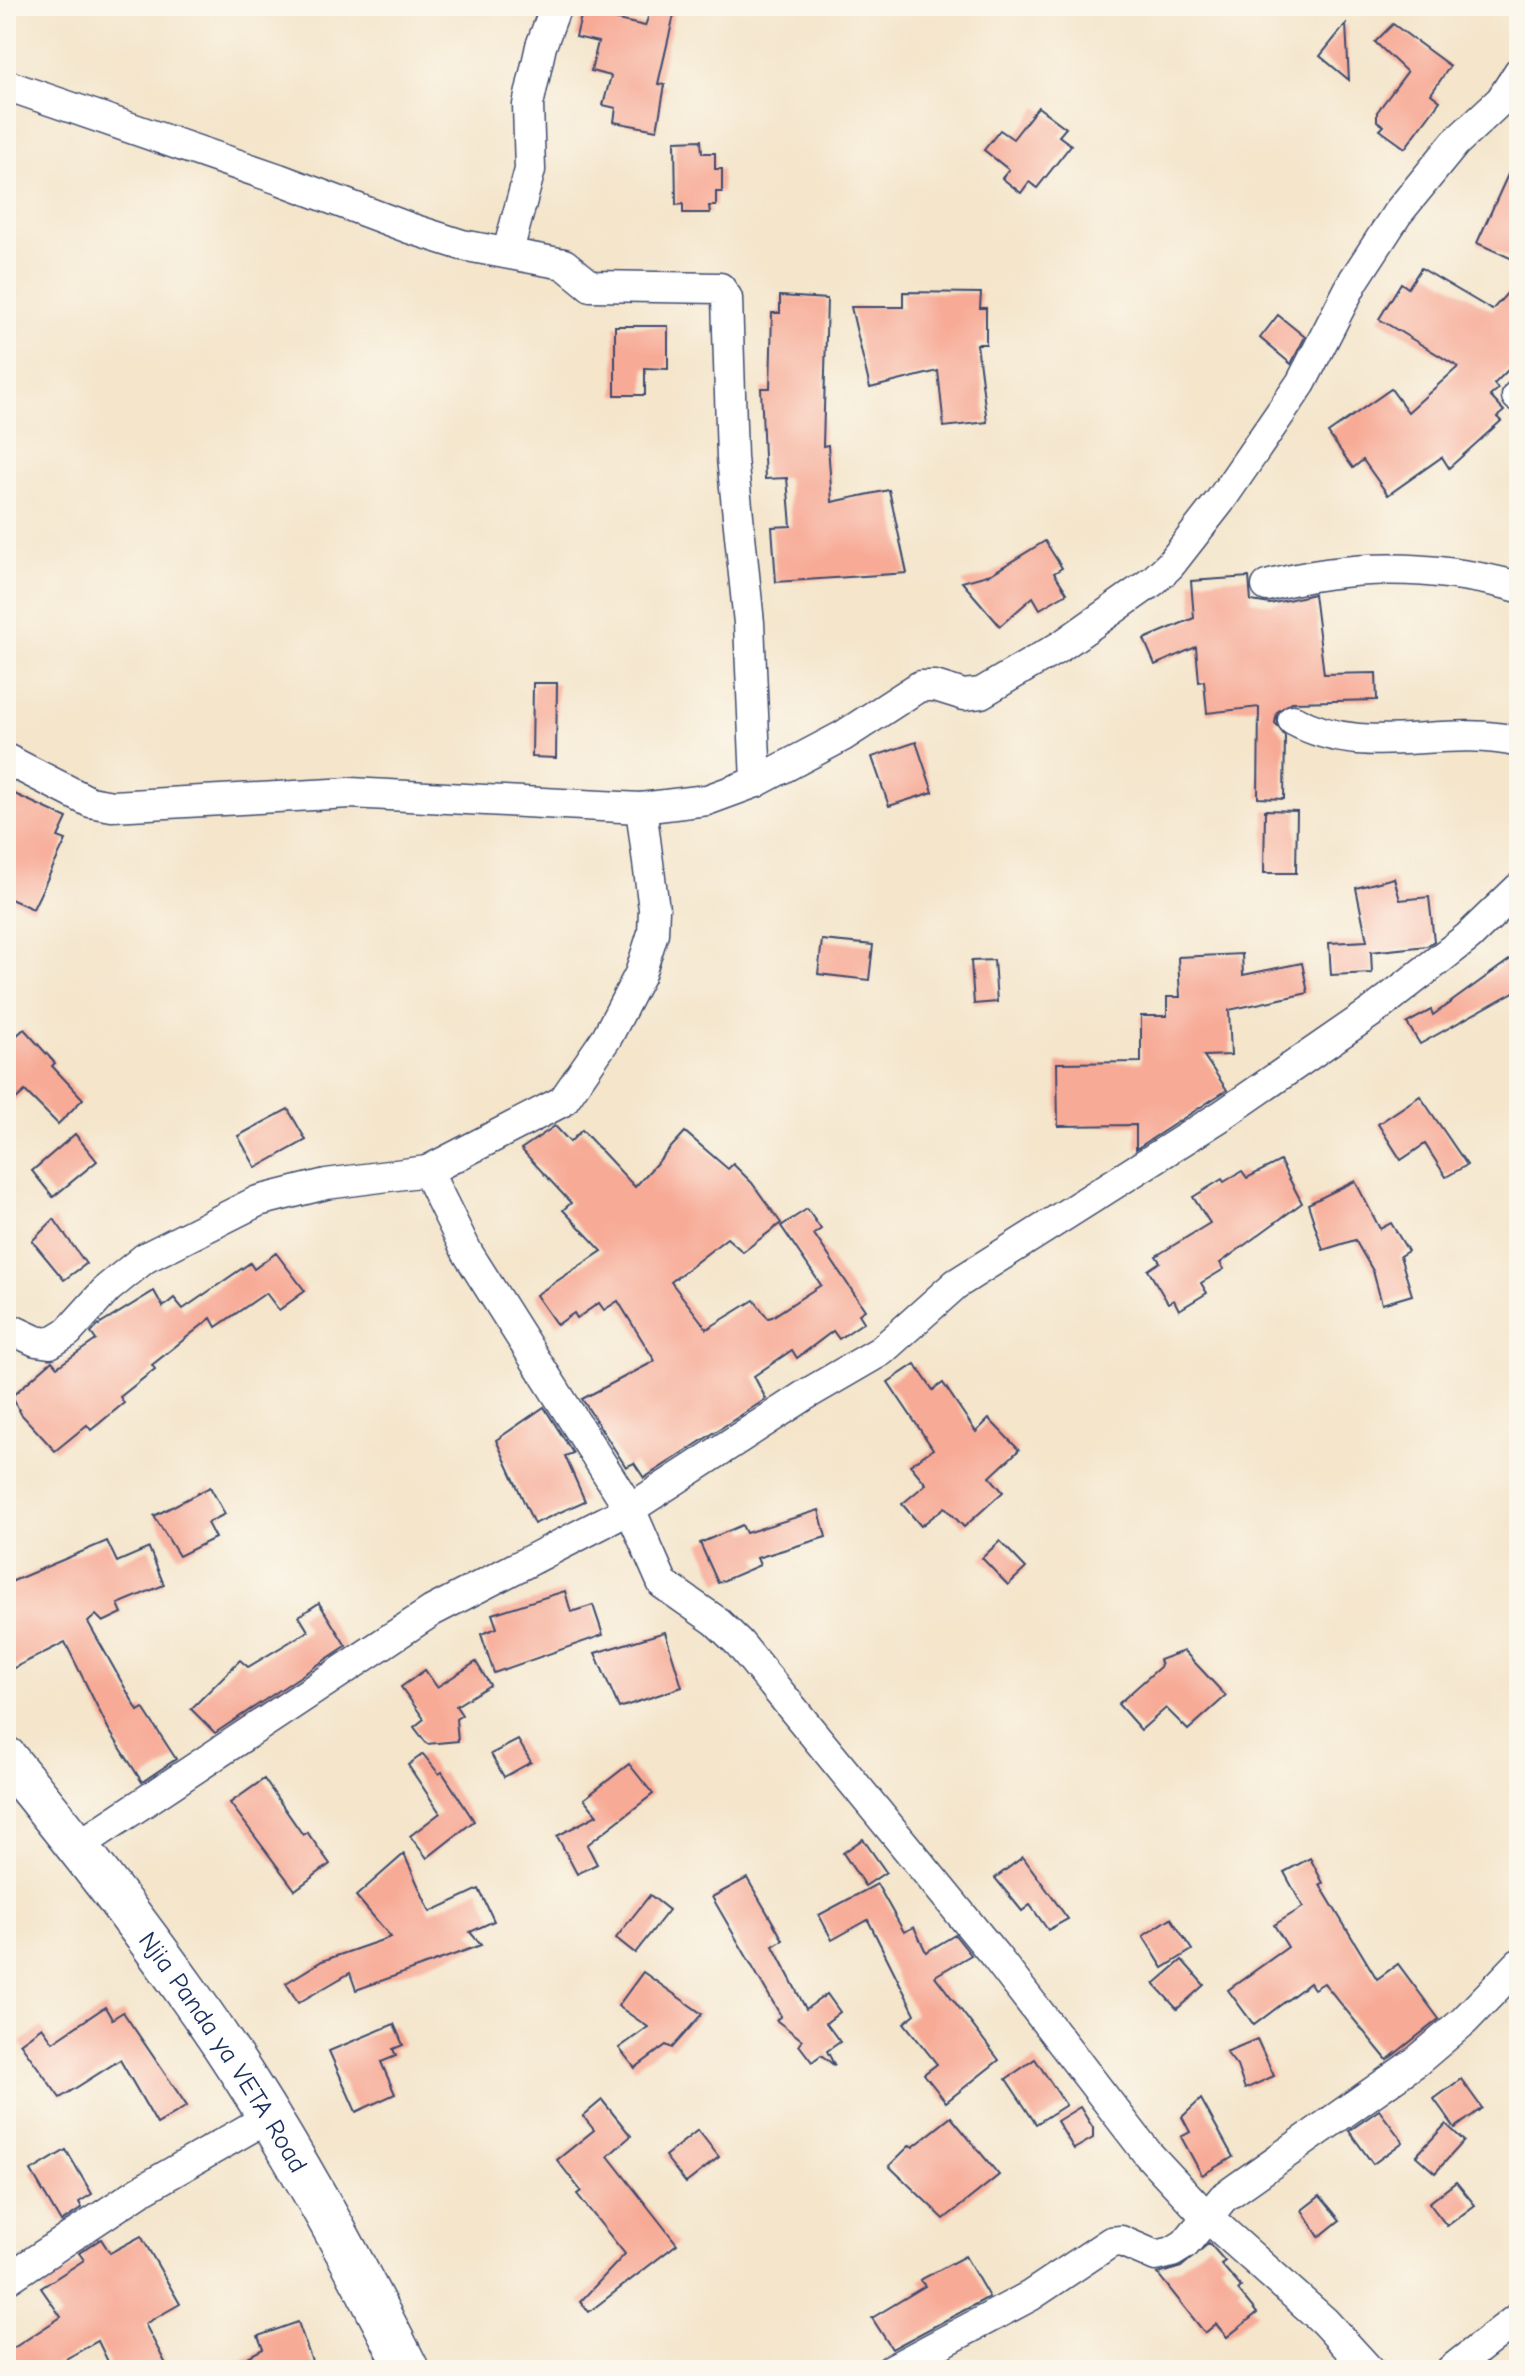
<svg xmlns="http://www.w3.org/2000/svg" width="1525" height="2376" font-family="'Comic Neue',sans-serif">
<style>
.building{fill:#f7aa96}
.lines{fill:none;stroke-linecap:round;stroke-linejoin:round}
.street-casing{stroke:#3c4a6e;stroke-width:33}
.secondary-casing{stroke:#3c4a6e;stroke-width:45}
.street{stroke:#fff;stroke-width:30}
.secondary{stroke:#fff;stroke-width:42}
.labels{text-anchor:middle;stroke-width:7;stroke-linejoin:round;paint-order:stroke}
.street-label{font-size:26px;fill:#1b2f5e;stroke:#fbf7ec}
</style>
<rect width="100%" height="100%" fill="#fbf7ec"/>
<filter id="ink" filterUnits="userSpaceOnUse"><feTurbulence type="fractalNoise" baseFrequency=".0125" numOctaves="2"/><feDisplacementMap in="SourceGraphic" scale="16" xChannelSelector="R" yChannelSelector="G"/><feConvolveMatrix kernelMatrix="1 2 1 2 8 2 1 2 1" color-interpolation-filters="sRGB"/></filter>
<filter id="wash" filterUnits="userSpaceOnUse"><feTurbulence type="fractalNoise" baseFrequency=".006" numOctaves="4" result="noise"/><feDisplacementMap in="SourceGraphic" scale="32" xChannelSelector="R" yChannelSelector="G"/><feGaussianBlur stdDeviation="1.8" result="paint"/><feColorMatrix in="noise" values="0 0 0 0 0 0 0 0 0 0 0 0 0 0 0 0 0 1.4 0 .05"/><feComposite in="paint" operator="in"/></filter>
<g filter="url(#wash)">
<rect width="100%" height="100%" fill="#f4e5cb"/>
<g id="blocks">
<!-- building -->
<g class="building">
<polygon points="652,6 676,6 658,84 665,85 657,130 614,122 616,108 603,105 611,76 591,71 598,42 576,37 582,12 645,26"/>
<polygon points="1346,24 1349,80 1320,56"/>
<polygon points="1393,24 1450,66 1431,94 1440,101 1405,148 1380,130 1384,126 1377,121 1377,112 1407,72 1375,42"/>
<polygon points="1038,107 1066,128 1059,136 1071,145 1037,188 1029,182 1021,193 1002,178 1009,170 984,150 1000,130 1013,139"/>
<polygon points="701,140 702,153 715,153 715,169 722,169 722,192 716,192 716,206 709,206 710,213 683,213 683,204 676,205 675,141"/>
<polygon points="1519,150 1519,262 1477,243"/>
<polygon points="1421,268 1492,310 1519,280 1519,359 1494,384 1498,389 1490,396 1504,411 1497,417 1501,421 1449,468 1442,457 1388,495 1363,460 1353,468 1328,433 1391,389 1408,412 1458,367 1379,319 1401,283 1408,288"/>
<polygon points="903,292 981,293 980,308 986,308 986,344 977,344 987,422 944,427 938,371 870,388 851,307 903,307"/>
<polygon points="780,296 827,299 823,446 828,445 832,502 889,490 907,573 776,582 772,527 791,526 787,478 765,479 761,388 770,388 772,313 780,313"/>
<polygon points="1278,315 1305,337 1291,364 1260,338"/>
<polygon points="615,326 668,326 668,369 645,368 645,395 615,395"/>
<polygon points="1045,541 1062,568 1054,573 1067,593 1040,609 1033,597 1000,626 962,582 991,574"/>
<polygon points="1249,577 1251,601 1270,604 1314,594 1324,674 1376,673 1377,700 1292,702 1277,712 1275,723 1285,736 1284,799 1258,798 1259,707 1207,713 1204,681 1199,682 1196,647 1155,665 1144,639 1194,618 1191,581"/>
<polygon points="533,683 557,683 556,758 532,757"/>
<polygon points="916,742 933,792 889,806 872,757"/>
<polygon points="6,790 67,818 58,837 66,840 33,909 6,897"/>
<polygon points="1265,810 1297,811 1296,873 1264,873"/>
<polygon points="1394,878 1400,900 1429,897 1434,941 1427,946 1371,952 1372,973 1331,975 1329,943 1367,941 1356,888"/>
<polygon points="822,940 873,945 869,980 818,974"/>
<polygon points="1519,953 1519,989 1420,1044 1407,1023 1431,1010 1433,1015"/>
<polygon points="1242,954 1243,975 1302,963 1308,993 1229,1010 1231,1055 1204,1056 1227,1090 1136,1149 1136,1125 1058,1126 1057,1063 1141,1062 1141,1016 1167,1016 1167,997 1180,997 1178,957"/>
<polygon points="994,960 997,1002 974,1004 971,961"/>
<polygon points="24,1029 55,1063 52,1066 83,1099 58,1124 25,1091 6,1108 6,1045"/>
<polygon points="1420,1096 1467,1165 1446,1177 1425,1144 1401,1160 1378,1124"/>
<polygon points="288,1109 306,1140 256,1168 238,1136"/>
<polygon points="555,1126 570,1142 582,1130 635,1187 685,1132 728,1169 733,1164 752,1183 781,1223 743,1252 727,1238 671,1282 707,1329 754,1300 768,1318 772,1317 821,1285 781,1226 807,1209 821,1229 814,1234 865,1310 859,1314 864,1322 839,1339 833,1331 797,1358 792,1350 754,1376 766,1399 644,1478 634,1463 626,1467 582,1399 655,1361 618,1301 604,1310 599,1303 577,1318 574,1313 557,1325 536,1295 602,1251 563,1210 571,1203 521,1149"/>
<polygon points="75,1134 97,1161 53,1197 32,1171"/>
<polygon points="1280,1161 1302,1203 1220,1263 1224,1269 1201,1283 1207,1293 1179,1310 1174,1300 1168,1303 1148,1270 1160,1262 1156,1256 1210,1223 1193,1197 1222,1179 1224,1182 1242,1171 1247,1178"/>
<polygon points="1355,1181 1380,1229 1391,1223 1408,1251 1400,1256 1412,1295 1382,1304 1373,1271 1355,1240 1323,1250 1308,1204"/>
<polygon points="54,1219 86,1264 64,1280 32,1241"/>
<polygon points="276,1253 305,1291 279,1310 266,1293 216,1327 211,1318 152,1365 155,1369 120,1397 124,1403 91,1430 87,1425 55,1451 21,1414 12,1396 52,1361 57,1367 96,1340 91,1333 99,1325 154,1291 163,1307 174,1298 183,1309 250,1263 254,1269"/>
<polygon points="915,1364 933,1390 943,1383 976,1432 989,1419 1019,1450 990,1477 1003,1492 964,1527 945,1507 921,1526 902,1504 926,1484 910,1465 933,1449 888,1382"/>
<polygon points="544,1407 573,1453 565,1456 585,1501 534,1524 496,1440"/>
<polygon points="210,1487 225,1514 207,1523 215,1538 179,1556 154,1516"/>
<polygon points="819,1510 826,1537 757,1558 760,1565 718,1583 700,1543 742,1525 746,1533"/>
<polygon points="107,1541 117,1562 149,1548 164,1585 118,1604 122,1613 103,1622 96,1615 88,1622 138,1711 143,1708 176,1759 142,1782 109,1730 65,1642 6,1672 6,1584"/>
<polygon points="1000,1541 1026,1568 1008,1585 982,1558"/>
<polygon points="565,1591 571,1612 593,1605 603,1635 494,1673 481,1634 497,1628 492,1614"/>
<polygon points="319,1603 346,1646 215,1733 191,1709 240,1660 248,1667 308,1631 299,1616"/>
<polygon points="665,1632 682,1687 619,1708 595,1653"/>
<polygon points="1184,1651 1226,1696 1188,1730 1166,1708 1141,1730 1118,1704 1161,1666 1159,1660"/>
<polygon points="476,1662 490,1685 456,1706 462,1715 456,1719 458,1741 427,1744 414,1727 424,1719 401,1687 425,1670 437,1687"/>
<polygon points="518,1740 531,1762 504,1777 491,1754"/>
<polygon points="423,1754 439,1774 442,1772 474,1821 427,1858 410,1836 440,1813 408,1765"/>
<polygon points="629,1764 653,1794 587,1845 597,1864 577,1874 557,1836 597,1815 584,1799"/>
<polygon points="264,1779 303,1835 307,1832 330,1864 295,1890 230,1803"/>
<polygon points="863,1839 886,1872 865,1886 843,1853"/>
<polygon points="404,1854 430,1912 479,1889 494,1921 470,1932 481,1945 356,1990 350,1973 298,2003 286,1983 322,1961 391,1937 356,1896"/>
<polygon points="1023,1857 1068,1919 1048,1930 1030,1905 1022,1911 995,1878"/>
<polygon points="1310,1858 1323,1883 1320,1885 1377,1979 1398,1964 1439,2019 1387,2060 1324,1983 1314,1989 1310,1983 1254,2025 1228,1990 1288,1947 1274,1925 1303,1907 1284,1872"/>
<polygon points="747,1878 783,1940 773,1946 806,2009 827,1994 840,2012 826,2023 840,2042 827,2051 835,2066 821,2055 812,2062 799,2045 802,2040 776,2020 781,2016 712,1897"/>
<polygon points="877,1884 904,1932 914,1927 926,1952 955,1935 971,1955 935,1976 999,2060 946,2102 924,2074 937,2064 904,2023 915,2014 868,1920 832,1940 819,1915"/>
<polygon points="650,1895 669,1910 635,1953 616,1938"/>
<polygon points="1171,1918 1192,1950 1163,1968 1143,1936"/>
<polygon points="1182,1960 1204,1985 1177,2009 1154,1984"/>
<polygon points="643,1972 702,2014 672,2048 666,2045 635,2068 619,2048 648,2027 618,2006"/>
<polygon points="105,2007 112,2019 123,2012 187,2106 157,2124 120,2060 60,2098 20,2043 42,2027 53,2042"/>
<polygon points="394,2024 403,2045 393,2049 396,2056 381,2062 395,2094 356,2112 329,2051"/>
<polygon points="1257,2039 1274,2076 1245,2089 1237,2066 1226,2052"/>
<polygon points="1035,2059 1066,2105 1036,2124 1006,2079"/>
<polygon points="1461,2079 1482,2108 1455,2128 1434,2099"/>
<polygon points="1201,2099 1233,2157 1202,2175 1181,2137 1190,2132 1182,2117"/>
<polygon points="602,2100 631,2136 608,2156 677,2244 589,2312 580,2302 625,2254 577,2194 581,2191 557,2160 594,2130 583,2116"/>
<polygon points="1080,2107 1093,2128 1093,2138 1074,2149 1057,2121"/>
<polygon points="1379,2110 1403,2142 1373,2164 1349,2131"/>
<polygon points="951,2117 999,2175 944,2219 889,2166 910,2145 913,2147"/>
<polygon points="1446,2124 1464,2141 1435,2173 1416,2156"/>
<polygon points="698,2130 719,2157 686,2183 665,2156"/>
<polygon points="66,2150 92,2194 79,2202 82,2208 61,2222 31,2171"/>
<polygon points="1456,2182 1475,2205 1447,2226 1429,2203"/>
<polygon points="1320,2196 1340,2220 1319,2237 1302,2210"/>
<polygon points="141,2236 180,2304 145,2324 169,2370 112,2370 98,2341 46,2370 6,2370 6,2353 61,2317 41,2288 84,2260 79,2253 101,2239 110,2253"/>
<polygon points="1209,2243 1225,2261 1221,2264 1241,2287 1238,2290 1257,2313 1227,2337 1216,2324 1205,2333 1158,2274 1181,2267"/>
<polygon points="965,2256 989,2297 892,2349 872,2318 925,2286 920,2280"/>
<polygon points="298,2322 315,2370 223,2370 263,2349 258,2336"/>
</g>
</g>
</g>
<g filter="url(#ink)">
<use href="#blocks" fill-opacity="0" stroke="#3c4a6e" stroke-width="2"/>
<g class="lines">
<!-- street casing -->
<g class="street-casing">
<g id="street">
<polyline points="6,85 279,179 409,228 462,245 564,264 591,286 720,288 727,298 732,458 749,623 756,782"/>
<polyline points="508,251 530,170 528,105 541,46 556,6"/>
<polyline points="1517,396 1519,394"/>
<path d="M1267 586C1352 563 1434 564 1519 587"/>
<path d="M1293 720C1369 761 1440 723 1519 742"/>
<polyline points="6,759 90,802 112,806 350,793 641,808 707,800 756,782 843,736 920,686 935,686 964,695 981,693 1061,646 1153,581 1170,565 1220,501 1301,383 1354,280 1397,214 1455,143 1501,100 1519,72"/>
<polyline points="427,1171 467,1252 630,1509 663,1584 716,1621 739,1643 996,1957 1148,2154 1205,2215 1324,2321 1369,2370"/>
<polyline points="6,1327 36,1341 50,1343 68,1332 108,1288 145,1258 258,1201 326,1184 427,1171 563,1101 607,1037 640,974 653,933 654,909 641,808"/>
<polyline points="78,1846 432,1611 630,1509 807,1394 881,1351 956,1284 1221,1116 1373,1011 1468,937 1519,888"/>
<polyline points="6,2280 140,2191 269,2117"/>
<polyline points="891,2370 1030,2296 1111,2242 1121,2241 1156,2256 1172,2252 1185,2244 1223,2198 1417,2061 1464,2021 1519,1964"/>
<polyline points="1451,2370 1519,2317"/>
</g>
</g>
<!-- secondary casing -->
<g class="secondary-casing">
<g id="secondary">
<path id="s1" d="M6 1758C70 1836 133 1916 191 1998 274 2115 344 2242 408 2370"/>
</g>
</g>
<!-- street -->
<use href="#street" class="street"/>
<!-- secondary -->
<use href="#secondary" class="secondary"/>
</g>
</g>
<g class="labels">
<!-- street labels -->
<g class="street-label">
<text dy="9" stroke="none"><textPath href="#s1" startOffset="366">Njia Panda ya VETA Road</textPath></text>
</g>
</g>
<!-- margin -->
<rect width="1525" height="2376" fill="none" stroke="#fbf7ec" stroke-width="32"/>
</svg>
